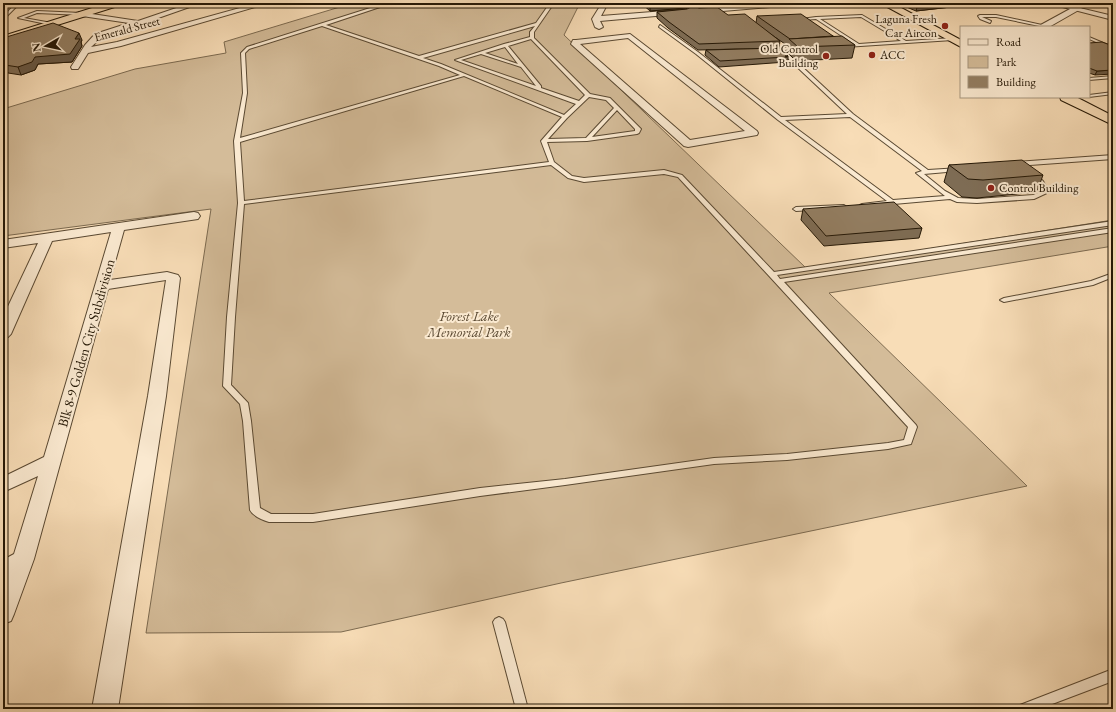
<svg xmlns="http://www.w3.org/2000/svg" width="1116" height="712" font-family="'EB Garamond',serif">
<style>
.green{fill:#d4bc99;stroke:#7c6a50}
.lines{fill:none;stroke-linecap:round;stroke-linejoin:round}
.service-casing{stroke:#5a4932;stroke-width:2}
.minor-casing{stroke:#5a4932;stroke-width:2}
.tertiary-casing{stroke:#5a4932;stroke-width:2}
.trunk-casing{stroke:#251806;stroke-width:2}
.service{fill:#fae9d0;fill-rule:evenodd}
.minor{fill:#fae9d0;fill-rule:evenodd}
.tertiary{fill:#fae9d0;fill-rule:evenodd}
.trunk{fill:#f8ddb7;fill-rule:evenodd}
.wall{fill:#7e6c54;stroke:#251806}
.shaded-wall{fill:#675845;stroke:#251806}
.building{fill:#937e62;stroke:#251806}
.poi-dot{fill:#8f2418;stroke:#fae9d0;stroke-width:1.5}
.labels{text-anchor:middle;stroke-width:4;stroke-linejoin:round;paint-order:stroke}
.far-poi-label{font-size:12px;fill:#251806;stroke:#fae9d0;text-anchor:end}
.far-street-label{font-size:12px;fill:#251806;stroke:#fae9d0}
.park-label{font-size:14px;font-style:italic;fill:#5a4932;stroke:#fae9d0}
.street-label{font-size:14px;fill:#251806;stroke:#fae9d0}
</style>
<rect width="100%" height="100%" fill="#f8ddb7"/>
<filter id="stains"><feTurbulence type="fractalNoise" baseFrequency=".005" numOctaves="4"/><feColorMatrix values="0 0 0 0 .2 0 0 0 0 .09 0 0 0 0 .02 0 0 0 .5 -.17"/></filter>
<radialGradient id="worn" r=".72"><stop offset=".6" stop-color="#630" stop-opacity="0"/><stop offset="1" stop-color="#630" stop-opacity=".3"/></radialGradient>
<!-- green -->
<polygon class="green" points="353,3 580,3 564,35 806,268 1113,220 1113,246 829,293 1027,486 561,583 341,632 146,633 211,209 3,236 3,109 135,69 226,53 224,42"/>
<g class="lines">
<!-- service casing -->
<g class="service-casing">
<g id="service">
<polygon points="16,3 20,3 3,20 3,17"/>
<path d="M386 3H392L326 25 419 56 536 23 550 3H554L534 32V38L590 94 610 98 641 129 639 133 637 134 587 141 547 142 554 162 572 176 584 178 664 170 682 175 774 272 1113 221V225L777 275 780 279 1113 228V232L784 282 916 425 917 427 911 444 888 449 787 460 714 464 565 485 480 496 313 522H269C263 520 253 516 250 510L243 421 240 404 223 386 227 317 238 203 234 141 243 93 241 53 247 47ZM322 26 439 66 460 75 240 138 247 93 245 53 249 49ZM535 26 530 32V37L504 44 455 60 576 104 564 115 441 64 423 58ZM531 39 585 95 579 101 541 88V86L508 46ZM505 47 518 64 485 53ZM481 54 521 67 536 86 461 60ZM464 76 562 117 541 141 549 162 244 201 240 142ZM589 97 606 100 614 108 586 138 548 139 567 118ZM617 110 635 129V131L592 137ZM551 165 568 178 584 182 664 174 678 177 908 427 904 440 888 443 787 454 714 458 565 479 480 488 313 514H271L260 508 251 421 248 403 231 385 235 317 244 204Z"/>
<polygon points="37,11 82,13 84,14 82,15 37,13 24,18 52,23 51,25 18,18"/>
<path d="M862 15 906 41 953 38 955 39 953 40 845 47 844 45 854 44 816 19 803 20 801 19 816 17ZM861 17 901 41 859 44 820 19Z"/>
<polygon points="980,15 996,15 1051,27 1044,27 996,17 982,17 991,21 990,23 980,19 978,16"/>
<path d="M660 25 698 52 781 117 847 114 780 51H771L769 50 771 49 799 47 798 49 784 50 853 114 928 170 960 168 961 169 958 171 924 174 945 191 958 198 977 199 1033 195 1043 191 1038 183 1031 175 1034 173 1043 181 1049 192 1034 199 977 203 957 202 950 199 860 207V205L862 204 887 201 778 120 696 54 659 27ZM850 117 922 171 916 173 945 196 893 200 785 120Z"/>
<polygon points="1089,37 1113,47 1113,49 1089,39"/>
<polygon points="1113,76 1113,78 1089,80 1089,78"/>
<polygon points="1113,92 1113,94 1089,97 1087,97 1089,97 1089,95"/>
<polygon points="1113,155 1113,159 1016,166 1013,164 1016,162"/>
<polygon points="844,205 847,207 846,208 796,211 793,209 796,207"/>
<polygon points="1113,273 1113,277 1093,285 1004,302 1000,300 1004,298 1091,281"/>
<polygon points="499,617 503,619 505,622 528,709 516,709 493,622 495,619"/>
<polygon points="1113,669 1113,681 1039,709 1018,709 1020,705"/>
</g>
</g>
<!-- minor casing -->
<g class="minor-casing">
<g id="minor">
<polygon points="191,3 201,3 101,38 91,47 117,42 258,3 269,3 121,46 88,53 78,69 72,69 71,67 85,45 95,34 129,23 82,16 79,16 79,12 138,21"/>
<polygon points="602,3 608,3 601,16 678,10 682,12 678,14 600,21 603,27 599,29 595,27 592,19"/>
<polygon points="769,3 796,3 793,5 699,13 695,11 699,9"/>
<polygon points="1047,3 1059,3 1113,16 1113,20"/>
<path d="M630 34 757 131 758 133 757 135 688 147 684 146 571 44 573 40H576ZM628 38 745 131 690 140 580 44Z"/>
<polygon points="194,212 198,213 200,216 198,219 124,230 110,280 167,272 178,275 180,278 166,396 118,709 92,709 148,396 166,280 108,289 34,559 14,614 11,621 3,624 3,584 5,579 3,580 3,560 14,554 38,476 3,492 3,477 44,457 111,232 52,241 11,334 8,337 3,339 3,317 38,243 3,248 3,240"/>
</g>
</g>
<!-- tertiary casing -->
<g class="tertiary-casing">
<polygon id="tertiary" points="1081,3 1091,3 1049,27 1037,27"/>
</g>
<!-- trunk casing -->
<g class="trunk-casing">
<g id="trunk">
<polygon points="108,3 123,3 121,5 3,42 3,36"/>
<polygon points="880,3 892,3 961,40 961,47"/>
<polygon points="1060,97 1076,97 1113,116 1113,125 1061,100"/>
</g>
</g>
<!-- service -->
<use href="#service" class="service"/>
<!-- minor -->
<use href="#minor" class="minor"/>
<!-- tertiary -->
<use href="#tertiary" class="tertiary"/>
<!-- trunk -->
<use href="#trunk" class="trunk"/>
</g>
<!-- wall -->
<g class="wall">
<polygon points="641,3 709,3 709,7 697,8 756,23 757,16 833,36 855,45 852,58 796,61 787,52 788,46 766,31 780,41 779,48 698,50 668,28 657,18 657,12 687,9 686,8 650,11"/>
<polygon points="897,3 986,3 916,11"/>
<polygon points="3,38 82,40 81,42 82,46 72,62 38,64 35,70 21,75 8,73 3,74"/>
<polygon points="1089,43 1113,46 1095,75 1089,73"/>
<polygon points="706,50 788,56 788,61 786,61 786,62 719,67 705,55"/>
<polygon points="949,165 1043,175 1037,192 977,198 962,197 944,182"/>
<polygon points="803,209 922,228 919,238 824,246 801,220"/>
</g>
<!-- shaded-wall -->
<g class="shaded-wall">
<polygon points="678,3 686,3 686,8 650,11 650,5"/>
<polygon points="696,3 709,3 709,7 697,8 693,10 693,4"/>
<polygon points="930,3 986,3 916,11 918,4"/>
<polygon points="79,33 82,40 81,42 82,46 72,62 38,64 35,70 21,75 18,67 35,57 75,39"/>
<polygon points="3,65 5,65 8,73 3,74"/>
<polygon points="1113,70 1113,74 1095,75 1097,71"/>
</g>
<!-- building -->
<g class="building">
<polygon points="648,3 678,3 650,5"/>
<polygon points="688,3 696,3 693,4 694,6 699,8 717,7 728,15 745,14 780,41 699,44 669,22 657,12 687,9 691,7 691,5"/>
<polygon points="915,3 930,3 918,4"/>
<polygon points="801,14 833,36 790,39 757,16"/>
<polygon points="53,23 79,33 75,39 80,39 70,54 35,57 32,62 18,67 5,65 3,65 3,38"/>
<polygon points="842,36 855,45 798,47 789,39"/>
<polygon points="1102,42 1113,46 1113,70 1097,71 1089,68 1089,43"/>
<polygon points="779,48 788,56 785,56 787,57 720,61 706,50"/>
<polygon points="1022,160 1043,175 983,180 968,179 949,165"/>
<polygon points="894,202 922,228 826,236 803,209"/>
</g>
<!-- markers -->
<g class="poi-dot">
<circle cx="945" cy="26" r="4"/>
<circle cx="872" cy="55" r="4"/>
<circle cx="826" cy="56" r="4"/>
<circle cx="991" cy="188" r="4"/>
</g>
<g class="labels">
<!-- far-poi labels -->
<g class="far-poi-label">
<text x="937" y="23">Laguna Fresh<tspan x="937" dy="14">Car Aircon</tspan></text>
<text x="818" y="53">Old Control<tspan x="818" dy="14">Building</tspan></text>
<text x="880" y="59" text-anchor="start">ACC</text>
<text x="999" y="192" text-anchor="start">Control Building</text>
</g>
<!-- far-street labels -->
<g class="far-street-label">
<text transform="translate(127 29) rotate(-15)" y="4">Emerald Street</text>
</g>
<!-- park labels -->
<g class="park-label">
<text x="469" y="321">Forest Lake<tspan x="469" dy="16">Memorial Park</tspan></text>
</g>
<!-- street labels -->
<g class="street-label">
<text transform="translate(86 343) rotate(-74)" y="5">Blk 8-9 Golden City Subdivision</text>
</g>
</g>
<!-- margin -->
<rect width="1116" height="712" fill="none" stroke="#f8ddb7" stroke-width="16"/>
<rect x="4" y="4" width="1108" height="704" fill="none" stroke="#251806" stroke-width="2"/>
<rect x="8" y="8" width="1100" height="696" fill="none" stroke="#251806"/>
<!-- legend -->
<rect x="960" y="26" width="130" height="72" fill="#fae9d0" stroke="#a5957f"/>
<rect x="968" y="39" width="20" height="6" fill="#fae9d0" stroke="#a5957f"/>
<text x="996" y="46" font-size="12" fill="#251806">Road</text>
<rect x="968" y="56" width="20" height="12" fill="#d4bc99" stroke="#a5957f"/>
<text x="996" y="66" font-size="12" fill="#251806">Park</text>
<rect x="968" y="76" width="20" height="12" fill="#937e62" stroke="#a5957f"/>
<text x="996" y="86" font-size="12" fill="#251806">Building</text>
<!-- north arrow -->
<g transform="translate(46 46) rotate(261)" stroke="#fae9d0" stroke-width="3" paint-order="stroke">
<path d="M0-3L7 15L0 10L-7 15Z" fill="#251806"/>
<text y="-6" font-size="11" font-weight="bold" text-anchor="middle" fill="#251806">N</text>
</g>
<rect width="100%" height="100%" filter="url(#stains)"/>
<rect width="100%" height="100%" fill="url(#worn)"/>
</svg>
